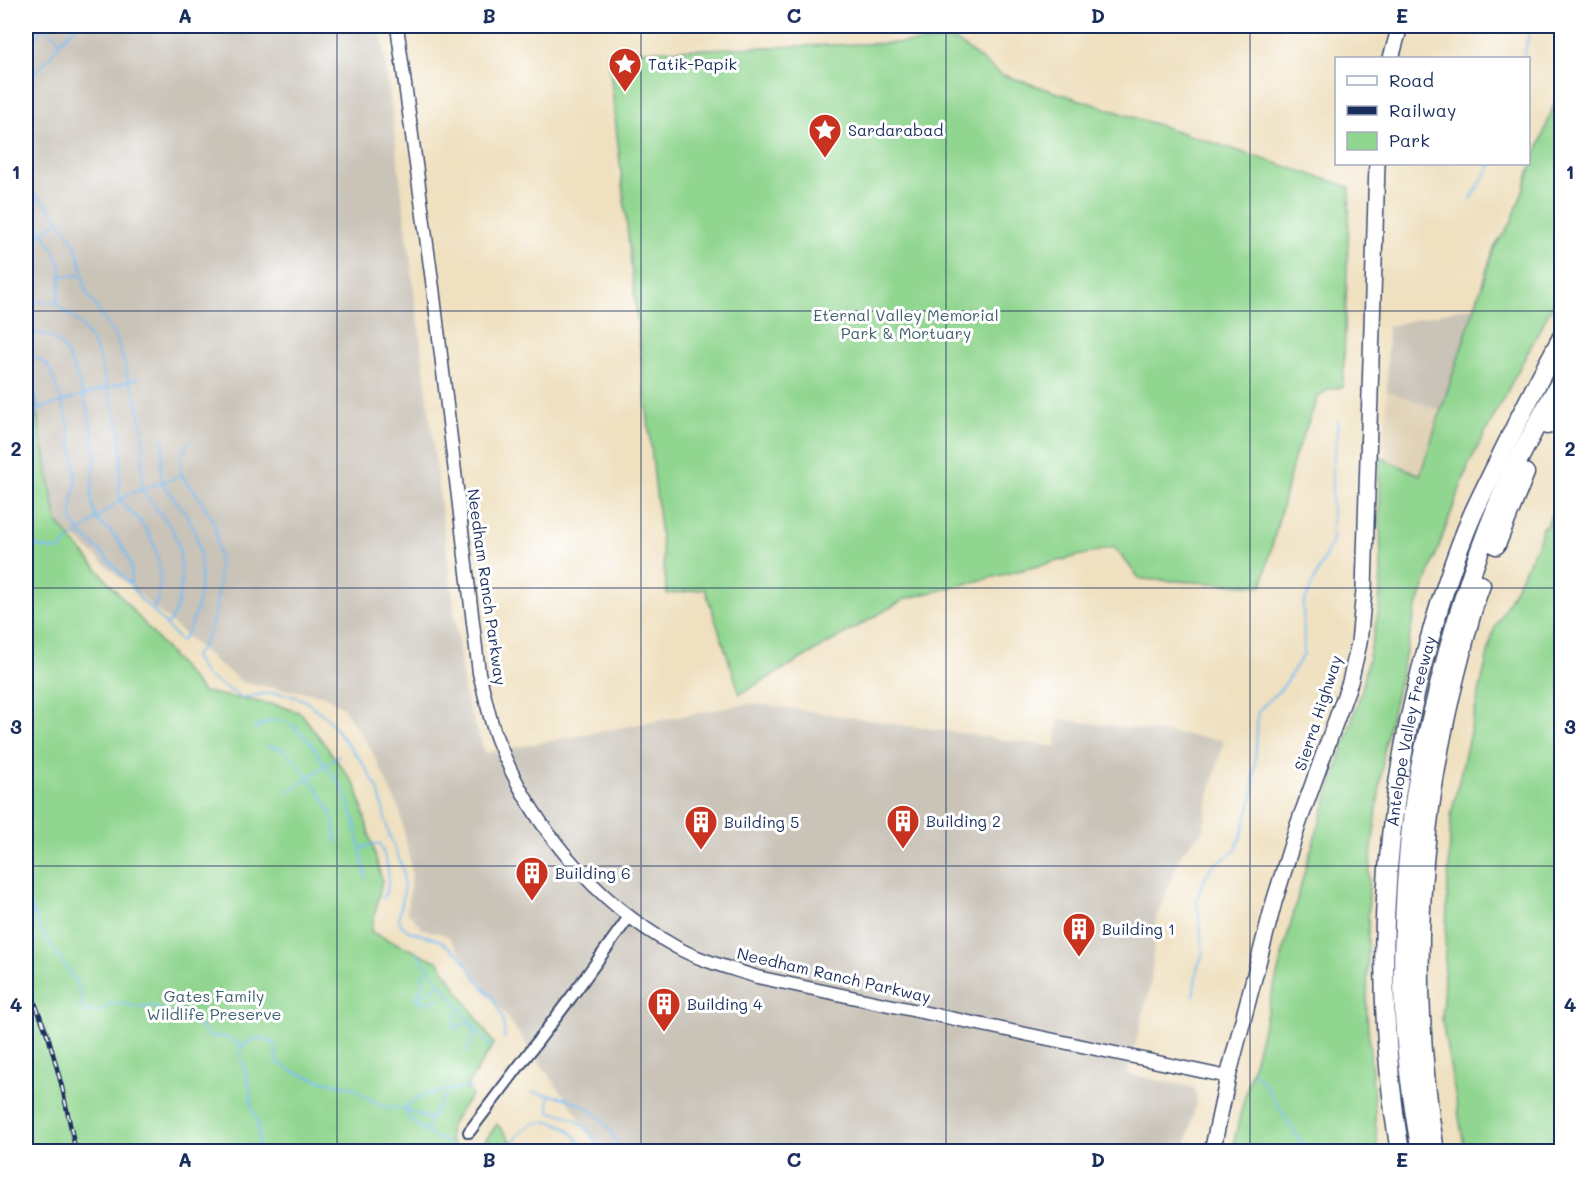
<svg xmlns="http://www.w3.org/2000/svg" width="1587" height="1177" font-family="Mali,sans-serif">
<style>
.built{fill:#e0d2b6}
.industrial{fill:#c9c3b8}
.green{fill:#91d690;stroke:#568277;stroke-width:1.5}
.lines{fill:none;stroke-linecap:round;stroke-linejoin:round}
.stream{stroke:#7cbef1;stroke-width:2}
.minor-casing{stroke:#3b4a6d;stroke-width:14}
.tertiary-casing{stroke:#3b4a6d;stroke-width:15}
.secondary-casing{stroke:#3b4a6d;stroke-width:18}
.motorway-casing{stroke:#3b4a6d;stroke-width:21}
.minor{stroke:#fff;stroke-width:10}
.tertiary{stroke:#fff;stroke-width:12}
.secondary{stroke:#fff;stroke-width:15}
.motorway{stroke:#fff;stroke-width:18}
.rail-casing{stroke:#1b2f5e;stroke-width:4.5}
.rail{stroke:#fff;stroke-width:2;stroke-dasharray:7;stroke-linecap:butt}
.grid{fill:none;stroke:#1b2f5e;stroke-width:1.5;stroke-opacity:0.55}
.labels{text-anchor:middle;stroke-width:6;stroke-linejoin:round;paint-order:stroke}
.poi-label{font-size:16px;fill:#1b2f5e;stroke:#fff;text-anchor:start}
.park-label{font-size:16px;fill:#3e616d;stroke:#fff}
.street-label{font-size:16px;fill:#1b2f5e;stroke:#fff}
.neatline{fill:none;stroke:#1b2f5e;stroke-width:2}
.grid-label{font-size:20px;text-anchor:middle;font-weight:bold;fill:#1b2f5e}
</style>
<rect width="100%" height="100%" fill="#fff"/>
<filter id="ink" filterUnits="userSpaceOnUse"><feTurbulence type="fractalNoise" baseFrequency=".0167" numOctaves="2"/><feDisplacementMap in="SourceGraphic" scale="12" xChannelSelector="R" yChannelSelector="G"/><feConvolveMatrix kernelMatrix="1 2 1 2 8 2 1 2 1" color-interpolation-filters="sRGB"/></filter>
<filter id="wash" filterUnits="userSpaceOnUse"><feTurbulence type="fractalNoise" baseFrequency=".008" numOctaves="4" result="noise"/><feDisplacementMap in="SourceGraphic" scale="24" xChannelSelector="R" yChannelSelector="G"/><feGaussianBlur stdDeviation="1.35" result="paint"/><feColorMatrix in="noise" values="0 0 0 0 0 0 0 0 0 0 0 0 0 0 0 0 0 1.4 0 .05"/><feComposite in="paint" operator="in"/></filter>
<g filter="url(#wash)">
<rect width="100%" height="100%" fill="#efe0bf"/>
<!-- built -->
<polygon class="built" points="1387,391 1442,411 1420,475 1385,463"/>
<!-- industrial -->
<g class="industrial">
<polygon points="26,26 379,26 384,50 465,697 485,753 752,703 1056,747 1058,719 1224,740 1209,796 1204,830 1182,852 1156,918 1151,982 1128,1074 1195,1088 1197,1097 1185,1151 604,1151 448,936 423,929 407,912 412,873 400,811 373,753 343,707 322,695 244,683 217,663 57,522 26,354"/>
<polygon points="1476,307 1442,411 1387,391 1388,326 1460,309"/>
</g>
<!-- green -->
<g class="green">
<polygon points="957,41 1000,74 1350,187 1343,387 1328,389 1318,398 1295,455 1262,586 1140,579 1114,547 905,599 740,694 705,589 667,594 608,52"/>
<polygon points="1561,85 1561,289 1469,464 1415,612 1385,744 1369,874 1367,1014 1378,1151 1232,1151 1240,1115 1306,866 1362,689 1379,609 1381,570 1379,457 1420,475 1494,248 1512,221"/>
<path d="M26 354 57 522 203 692 277 705 301 713 356 786 382 880 371 932 439 962 494 1044 466 1087 472 1095C460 1111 435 1136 460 1151H26Z"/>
<polygon points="1561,495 1561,1151 1465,1151 1442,1021 1451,815 1493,632 1540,539 1542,527 1546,526"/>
<polygon points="497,1124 519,1151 476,1151 482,1149 483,1144"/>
</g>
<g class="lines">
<!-- stream -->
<g class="stream">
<polyline points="43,26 61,41"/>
<polyline points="26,52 44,26"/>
<polyline points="1524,58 1530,26"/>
<polyline points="26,83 48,59 61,41 76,26"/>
<polyline points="26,187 47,205 66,229 76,247 83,272"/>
<polyline points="1471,199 1492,164"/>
<path d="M26 213 30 216C39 229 57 249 60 265 62 277 59 292 57 303"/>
<polyline points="26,245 58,221"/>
<path d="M26 253C39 278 34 291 26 317"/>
<path d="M60 276 83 275 86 291 89 297 100 313 116 338 125 366 129 381 135 395 142 425 143 434 142 490 172 529C185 554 185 603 167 626"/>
<path d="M30 301 57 303C63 312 76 318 83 328 97 345 102 366 107 387 112 405 119 419 121 439 123 452 117 491 120 499 123 506 132 513 138 519 154 538 160 557 160 582 159 591 159 601 153 608"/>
<path d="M26 331C36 334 47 333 56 340 74 354 96 432 95 455 95 472 88 495 94 510 95 513 95 516 96 519 99 523 106 527 110 531 124 546 136 564 130 584"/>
<polyline points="26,346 31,354 31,378 39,409"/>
<path d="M34 356 43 362 49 367 57 389 68 422 76 473V484L72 500V520L74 523 80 533 102 553 130 584 140 599 152 609 181 642C205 610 208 548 186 514 181 505 164 489 162 480 158 467 165 452 163 439"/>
<polyline points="26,418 39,409 138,378"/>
<path d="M190 441C182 448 179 465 182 475 185 482 192 488 196 493 202 502 208 511 213 521 216 527 217 536 217 543 222 579 219 629 194 657L205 675 242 698 263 694 277 693 289 695 304 700 325 716 362 762 378 789 389 834 403 869 404 891 399 917 401 925 409 931 439 940 461 956 481 985 492 997 499 1010 503 1020 505 1039"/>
<path d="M26 544C40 544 47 552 61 549L68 541 78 534 114 504 129 494 182 475"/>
<polyline points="255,728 268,722 277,720 286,721 292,725 310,741 325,765 344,790 354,819 366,877"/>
<path d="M267 746C274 746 280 747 285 751 297 759 324 797 330 811 334 821 335 833 337 843"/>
<polyline points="289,792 339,755"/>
<path d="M361 848 380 843C387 864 394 878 383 899"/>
<polyline points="26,896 43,934 75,980 81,996 81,1007 84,1011 93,1012 101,1011 108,1005 121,1002 134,1007 150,1006 179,1016 184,1021 201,1026 208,1036 226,1037 241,1046 259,1037 275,1044 277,1062 292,1071 318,1080 352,1087 371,1100 385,1107 402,1108 429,1119"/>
<polyline points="417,953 492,1049"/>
<polyline points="1193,996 1198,965 1202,957 1203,949 1197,900 1202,884 1211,867 1235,851 1242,834 1253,795 1258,711 1283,687 1304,654 1303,605 1332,541 1332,474 1338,421"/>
<polyline points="416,999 424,1003 441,999"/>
<polyline points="417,999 418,993 424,983 423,972"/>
<polyline points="417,999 439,984"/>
<polyline points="454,1029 456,1012"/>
<polyline points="454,1029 467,1022"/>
<polyline points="241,1046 241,1058 248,1079 252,1108 258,1123 259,1140 257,1150"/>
<path d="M466 1052C475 1040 478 1033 467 1021"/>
<polyline points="1254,1073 1262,1080 1304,1148 1314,1152"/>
<path d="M532 1092 549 1095V1112C577 1115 589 1126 600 1152"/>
<path d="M549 1095C573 1098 596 1109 609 1129 614 1137 618 1146 625 1152"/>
<path d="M427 1129C430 1113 439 1110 444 1096"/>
<path d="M449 1144C434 1136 410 1126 404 1109 421 1090 449 1091 472 1087"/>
<path d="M504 1152C513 1144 518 1134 527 1127 548 1113 578 1128 582 1152"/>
</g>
</g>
</g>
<g filter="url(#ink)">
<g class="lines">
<!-- minor casing -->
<g class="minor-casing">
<polyline id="minor" points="469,1132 572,996 629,917"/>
</g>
<!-- tertiary casing -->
<g class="tertiary-casing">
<path id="tertiary" d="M397 26 433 288 479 673C485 695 489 718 497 739 531 825 594 902 676 947 701 961 730 968 757 977L1228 1077"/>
</g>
<!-- secondary casing -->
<g class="secondary-casing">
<g id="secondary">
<polyline points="1391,58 1400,26"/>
<polyline points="1212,1152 1228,1077 1274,902 1298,825 1350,682 1359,643 1364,590 1377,164"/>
</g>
</g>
<!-- motorway casing -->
<g class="motorway-casing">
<g id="motorway">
<polyline points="1547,425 1562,413"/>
<polyline points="1496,545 1525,473"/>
<path id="s1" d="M1400 1152C1373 992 1381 828 1421 670 1435 618 1451 565 1472 516 1480 498 1489 480 1498 462 1518 420 1539 379 1562 337"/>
<path d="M1421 1152C1411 1096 1403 1037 1403 981 1403 922 1406 863 1414 804 1418 772 1426 739 1434 707 1451 633 1473 561 1503 492 1521 453 1541 416 1562 379"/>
<path d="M1435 1152C1409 990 1416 831 1456 673 1464 643 1470 613 1481 585"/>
</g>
</g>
<!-- minor -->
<use href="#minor" class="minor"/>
<!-- tertiary -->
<use href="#tertiary" class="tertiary"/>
<!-- secondary -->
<use href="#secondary" class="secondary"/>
<!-- motorway -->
<use href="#motorway" class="motorway"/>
<!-- rail casing -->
<g class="rail-casing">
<polyline id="rail" points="26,980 49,1039 62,1087 76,1152"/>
</g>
<!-- rail -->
<use href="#rail" class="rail"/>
</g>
</g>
<!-- grid -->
<path class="grid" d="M337 26V1152M641 26V1152M946 26V1152M1250 26V1152M26 311H1562M26 588H1562M26 866H1562"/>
<!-- icons -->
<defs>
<g id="sight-pin" transform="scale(1.725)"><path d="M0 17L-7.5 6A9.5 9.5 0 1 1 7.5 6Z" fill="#c8321e" stroke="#fff"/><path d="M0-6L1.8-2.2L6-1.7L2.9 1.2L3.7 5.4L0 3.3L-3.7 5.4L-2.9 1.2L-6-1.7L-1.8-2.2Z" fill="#fff"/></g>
<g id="building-pin" transform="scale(1.725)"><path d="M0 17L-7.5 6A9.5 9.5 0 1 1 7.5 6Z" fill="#c8321e" stroke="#fff"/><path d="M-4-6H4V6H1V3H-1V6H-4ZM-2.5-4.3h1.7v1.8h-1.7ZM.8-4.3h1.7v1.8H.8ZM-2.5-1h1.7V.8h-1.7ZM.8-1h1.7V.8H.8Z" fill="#fff"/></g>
</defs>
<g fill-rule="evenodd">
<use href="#sight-pin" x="625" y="64"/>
<use href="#sight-pin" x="825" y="130"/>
<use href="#building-pin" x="903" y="821"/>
<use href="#building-pin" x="701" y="822"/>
<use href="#building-pin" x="532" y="873"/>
<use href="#building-pin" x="1079" y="929"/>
<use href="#building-pin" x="664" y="1004"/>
</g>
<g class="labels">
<!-- poi labels -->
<g class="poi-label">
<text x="648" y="70">Tatik-Papik</text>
<text x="848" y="136">Sardarabad</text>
<text x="926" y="827">Building 2</text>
<text x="724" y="828">Building 5</text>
<text x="555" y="879">Building 6</text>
<text x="1102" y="935">Building 1</text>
<text x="687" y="1010">Building 4</text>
</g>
<!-- park labels -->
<g class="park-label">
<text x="906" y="321">Eternal Valley Memorial<tspan x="906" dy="18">Park &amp; Mortuary</tspan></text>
<text x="214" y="1002">Gates Family<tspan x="214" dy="18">Wildlife Preserve</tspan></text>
</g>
<!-- street labels -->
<g class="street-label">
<text transform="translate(487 587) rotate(82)" y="6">Needham Ranch Parkway</text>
<text transform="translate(1318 713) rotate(-72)" y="6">Sierra Highway</text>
<text dy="6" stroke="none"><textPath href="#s1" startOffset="424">Antelope Valley Freeway</textPath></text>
<text transform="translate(834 975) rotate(13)" y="6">Needham Ranch Parkway</text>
</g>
</g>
<!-- margin -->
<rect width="1587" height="1177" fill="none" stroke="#fff" stroke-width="66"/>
<!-- legend -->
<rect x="1335" y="57" width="195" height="108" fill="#ffffff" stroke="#a4acbf" stroke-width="1.5"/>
<rect x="1347" y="76" width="30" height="9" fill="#ffffff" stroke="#a4acbf" stroke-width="1.5"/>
<text x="1389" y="87" font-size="18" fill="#1b2f5e">Road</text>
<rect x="1347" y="106" width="30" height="9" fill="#1b2f5e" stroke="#a4acbf" stroke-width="1.5"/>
<text x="1389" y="117" font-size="18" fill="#1b2f5e">Railway</text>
<rect x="1347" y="132" width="30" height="18" fill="#91d690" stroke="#a4acbf" stroke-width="1.5"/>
<text x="1389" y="147" font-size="18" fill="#1b2f5e">Park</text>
<rect x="33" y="33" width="1521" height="1111" class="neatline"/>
<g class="grid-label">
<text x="185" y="23">A</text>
<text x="489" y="23">B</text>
<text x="794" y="23">C</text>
<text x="1098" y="23">D</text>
<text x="1402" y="23">E</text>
<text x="16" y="179">1</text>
<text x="1570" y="179">1</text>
<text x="16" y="456">2</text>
<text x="1570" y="456">2</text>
<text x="16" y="734">3</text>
<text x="1570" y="734">3</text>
<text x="16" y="1012">4</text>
<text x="1570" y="1012">4</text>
<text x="185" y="1167">A</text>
<text x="489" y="1167">B</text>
<text x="794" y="1167">C</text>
<text x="1098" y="1167">D</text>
<text x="1402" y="1167">E</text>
</g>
</svg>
